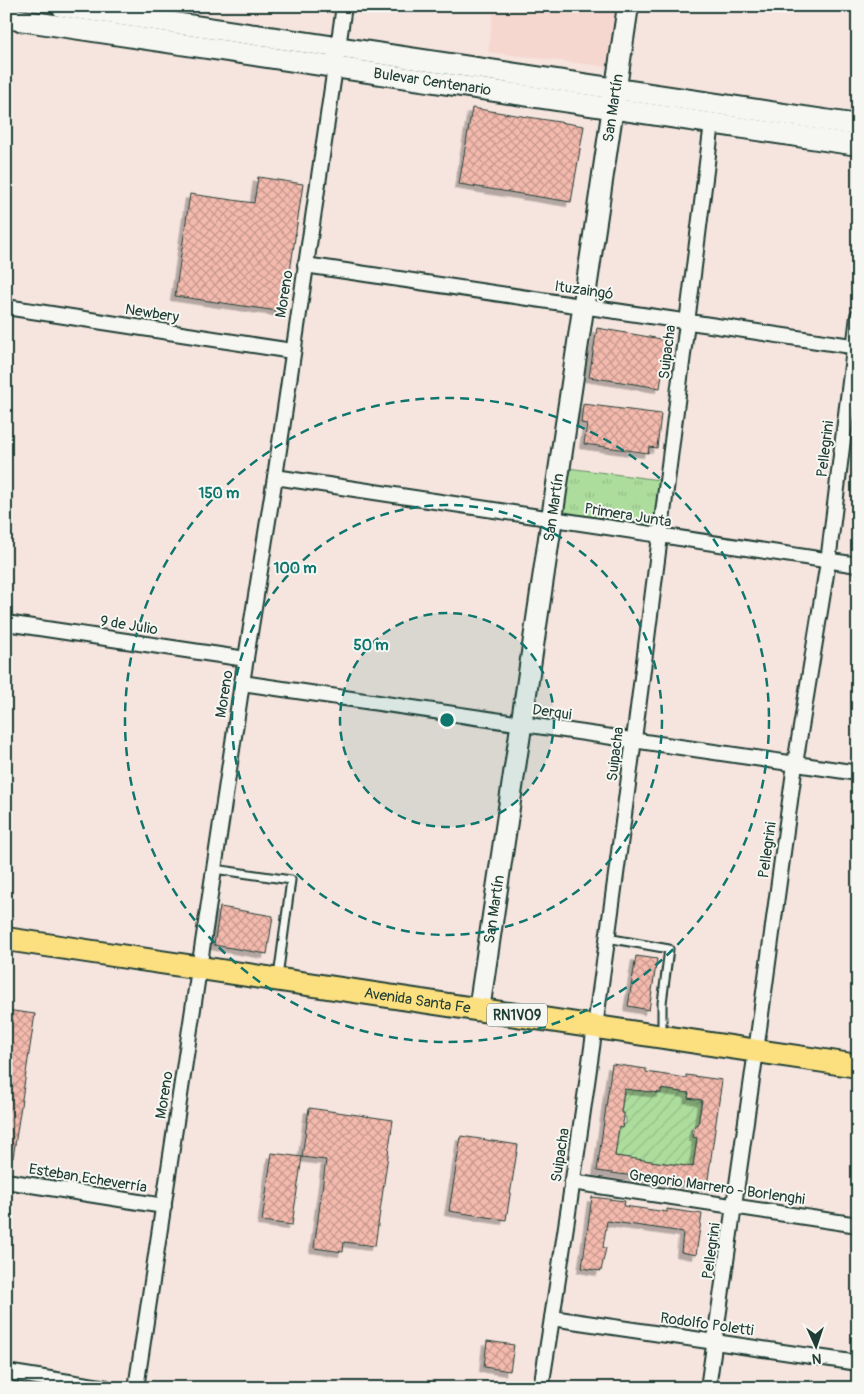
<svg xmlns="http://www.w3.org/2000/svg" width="864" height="1394" font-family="Pangolin,sans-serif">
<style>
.built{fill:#f6d7d0}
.park{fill:url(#park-tufts);stroke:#668d68}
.garden{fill:url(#garden-furrows);stroke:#668d68}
.building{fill:url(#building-cross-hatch);stroke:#1f3d34;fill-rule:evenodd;filter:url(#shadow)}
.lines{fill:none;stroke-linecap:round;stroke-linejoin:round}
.service-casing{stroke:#1f3d34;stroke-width:11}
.minor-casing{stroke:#1f3d34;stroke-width:18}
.secondary-casing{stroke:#1f3d34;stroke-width:24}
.primary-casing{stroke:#1f3d34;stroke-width:26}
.service{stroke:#f6f6f2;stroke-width:7}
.minor{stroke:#f6f6f2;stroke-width:14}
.secondary{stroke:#f6f6f2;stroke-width:20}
.primary{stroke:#fce080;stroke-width:22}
.ring{fill:none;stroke:#0f766e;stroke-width:2.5;stroke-dasharray:9 6}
.labels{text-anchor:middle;stroke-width:4;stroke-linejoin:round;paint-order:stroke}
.shield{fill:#f6f6f2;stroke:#60746d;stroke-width:1}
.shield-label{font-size:14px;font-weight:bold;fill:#1f3d34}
.street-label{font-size:15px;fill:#1f3d34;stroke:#f6f6f2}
.centre{fill:#0f766e;stroke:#f6f6f2;stroke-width:2.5}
.ring-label{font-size:15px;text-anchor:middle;font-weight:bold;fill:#0f766e;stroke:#f6f6f2;stroke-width:4;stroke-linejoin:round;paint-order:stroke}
</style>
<defs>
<pattern id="park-tufts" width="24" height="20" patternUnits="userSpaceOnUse" patternTransform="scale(1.25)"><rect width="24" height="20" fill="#addd9d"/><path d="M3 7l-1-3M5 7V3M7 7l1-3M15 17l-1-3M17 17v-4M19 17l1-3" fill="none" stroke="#94bf88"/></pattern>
<pattern id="garden-furrows" width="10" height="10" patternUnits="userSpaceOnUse" patternTransform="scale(1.25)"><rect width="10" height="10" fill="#addd9d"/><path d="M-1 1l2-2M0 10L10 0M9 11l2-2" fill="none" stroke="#94bf88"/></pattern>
<pattern id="building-cross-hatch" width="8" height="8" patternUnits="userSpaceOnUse" patternTransform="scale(1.25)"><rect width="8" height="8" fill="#f5baae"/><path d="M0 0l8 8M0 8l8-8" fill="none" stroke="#c6988e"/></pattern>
<filter id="shadow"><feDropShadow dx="-4.5" dy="4.5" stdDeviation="0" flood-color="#0004"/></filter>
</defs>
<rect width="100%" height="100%" fill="#f6e4de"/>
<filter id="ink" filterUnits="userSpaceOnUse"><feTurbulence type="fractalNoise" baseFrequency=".02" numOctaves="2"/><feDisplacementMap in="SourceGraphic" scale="10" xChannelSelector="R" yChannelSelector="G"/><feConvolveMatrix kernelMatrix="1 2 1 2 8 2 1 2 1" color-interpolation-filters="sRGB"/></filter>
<g filter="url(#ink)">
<!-- built -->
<polygon class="built" points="494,6 616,6 609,67 488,52"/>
<!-- park -->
<polygon class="park" points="560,467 667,481 660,536 552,520"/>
<!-- garden -->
<polygon class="garden" points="625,1085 638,1091 656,1089 656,1093 660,1094 661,1089 689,1093 688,1098 693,1099 702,1095 698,1125 692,1128 691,1133 694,1134 694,1137 697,1138 693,1167 615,1156 619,1127 622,1128 623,1124 626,1124 626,1117 623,1117 624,1113 621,1113"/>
<!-- building -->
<g class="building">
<polygon points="472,108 584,126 571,202 459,184"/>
<polygon points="258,177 303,184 284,312 175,296 190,194 254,203"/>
<polygon points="597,328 667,340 660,388 589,377"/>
<polygon points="583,404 661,414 657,448 649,447 648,453 584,444 587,424 581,423"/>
<polygon points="220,907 273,916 267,954 214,945"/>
<polygon points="636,956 657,959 649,1010 628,1006"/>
<polygon points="6,1010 35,1014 13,1158 6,1157"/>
<path d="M612 1064 646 1069V1072L686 1078V1075L722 1080 707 1186 597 1171ZM624 1089 661 1093V1089L689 1093 688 1098 702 1100 698 1125H695L693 1137 697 1138 693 1167 615 1156 619 1127 622 1128 624 1117V1113H621Z"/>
<polygon points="309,1108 393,1120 375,1246 344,1242 343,1252 314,1248 326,1160 302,1157"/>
<polygon points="461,1136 518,1145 506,1220 449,1211"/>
<polygon points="272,1153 302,1157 292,1225 262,1221"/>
<polygon points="592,1197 625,1201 624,1206 667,1212 667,1209 702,1214 696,1255 681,1252 683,1232 607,1221 603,1247 606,1248 601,1271 582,1268"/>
<polygon points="487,1341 514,1345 510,1371 484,1367"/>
</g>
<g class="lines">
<!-- service casing -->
<g class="service-casing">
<g id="service">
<polyline points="214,869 291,880 278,977"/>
<polyline points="607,938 669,949 662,1003 662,1034"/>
</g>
</g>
<!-- minor casing -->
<g class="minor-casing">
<g id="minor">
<polyline points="305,265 858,347"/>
<polyline points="6,307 292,351"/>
<polyline points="275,477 858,565"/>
<polyline points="6,623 246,659"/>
<polyline points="242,683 858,773"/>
<polyline points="6,1181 164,1206"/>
<polyline points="572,1182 858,1225"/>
<polyline points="552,1318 858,1363"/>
<polyline points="6,1372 107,1388"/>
<polyline points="136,1388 242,683 275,477 344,6"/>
<path d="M541 1388C608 968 659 545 712 123"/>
<polyline points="708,1388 756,1051 795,764 828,562 858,316"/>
</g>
</g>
<!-- secondary casing -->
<g class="secondary-casing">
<g id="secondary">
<polyline points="61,6 858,125"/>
<path id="s1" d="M6 18 858 145"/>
<path id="s2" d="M479 1010 628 6"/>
</g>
</g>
<!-- primary casing -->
<g class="primary-casing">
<g id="primary">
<path id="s3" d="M6 939 858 1066"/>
</g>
</g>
<!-- service -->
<use href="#service" class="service"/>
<!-- minor -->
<use href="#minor" class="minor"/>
<!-- secondary -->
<use href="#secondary" class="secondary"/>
<!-- primary -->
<use href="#primary" class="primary"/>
</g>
</g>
<!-- distance rings -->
<circle cx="447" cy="720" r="107" fill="#0f766e" fill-opacity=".12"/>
<g class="ring">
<circle cx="447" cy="720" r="107"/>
<circle cx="447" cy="720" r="215"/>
<circle cx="447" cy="720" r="322"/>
</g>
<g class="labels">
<!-- shield labels -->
<rect class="shield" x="487" y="1003.5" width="60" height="23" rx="4"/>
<g class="shield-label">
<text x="517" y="1020">RN1V09</text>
</g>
<!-- street labels -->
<g class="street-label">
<text dy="5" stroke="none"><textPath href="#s1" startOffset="431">Bulevar Centenario</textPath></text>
<text dy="5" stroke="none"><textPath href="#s2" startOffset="912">San Martín</textPath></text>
<text transform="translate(584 290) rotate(8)" y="5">Ituzaingó</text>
<text transform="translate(284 294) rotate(-81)" y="5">Moreno</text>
<text transform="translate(152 313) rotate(9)" y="5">Newbery</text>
<text transform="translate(667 352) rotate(-83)" y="5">Suipacha</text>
<text transform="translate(825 449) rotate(-83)" y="5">Pellegrini</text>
<text dy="5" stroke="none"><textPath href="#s2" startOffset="508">San Martín</textPath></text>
<text transform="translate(628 515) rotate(9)" y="5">Primera Junta</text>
<text transform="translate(129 625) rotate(9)" y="5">9 de Julio</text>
<text transform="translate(224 694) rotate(-81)" y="5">Moreno</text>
<text transform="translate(552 712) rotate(8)" y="5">Derqui</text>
<text transform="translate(615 754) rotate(-83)" y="5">Suipacha</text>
<text transform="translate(767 850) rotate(-82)" y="5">Pellegrini</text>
<text dy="5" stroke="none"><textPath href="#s2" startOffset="102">San Martín</textPath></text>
<text dy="5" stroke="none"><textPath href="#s3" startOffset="416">Avenida Santa Fe</textPath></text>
<text transform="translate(164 1095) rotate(-81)" y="5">Moreno</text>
<text transform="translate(560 1155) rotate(-81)" y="5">Suipacha</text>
<text transform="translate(88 1178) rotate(9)" y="5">Esteban Echeverría</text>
<text transform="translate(717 1187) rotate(8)" y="5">Gregorio Marrero - Borlenghi</text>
<text transform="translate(711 1251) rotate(-82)" y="5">Pellegrini</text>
<text transform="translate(707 1324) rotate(8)" y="5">Rodolfo Poletti</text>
</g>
</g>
<circle cx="447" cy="720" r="8" class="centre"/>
<g class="ring-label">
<text x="219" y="498">150 m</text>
<text x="295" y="573">100 m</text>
<text x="371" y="650">50 m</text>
</g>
<!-- margin -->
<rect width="864" height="1394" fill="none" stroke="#f6f6f2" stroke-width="25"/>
<rect x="12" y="12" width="839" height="1369" fill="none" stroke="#1f3d34" stroke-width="2" filter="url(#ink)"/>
<!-- north arrow -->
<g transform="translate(816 1346) rotate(177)" stroke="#f6f6f2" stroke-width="4" paint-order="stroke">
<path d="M0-4L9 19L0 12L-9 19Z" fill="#1f3d34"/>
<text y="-8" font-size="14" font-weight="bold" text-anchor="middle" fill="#1f3d34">N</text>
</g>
</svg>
